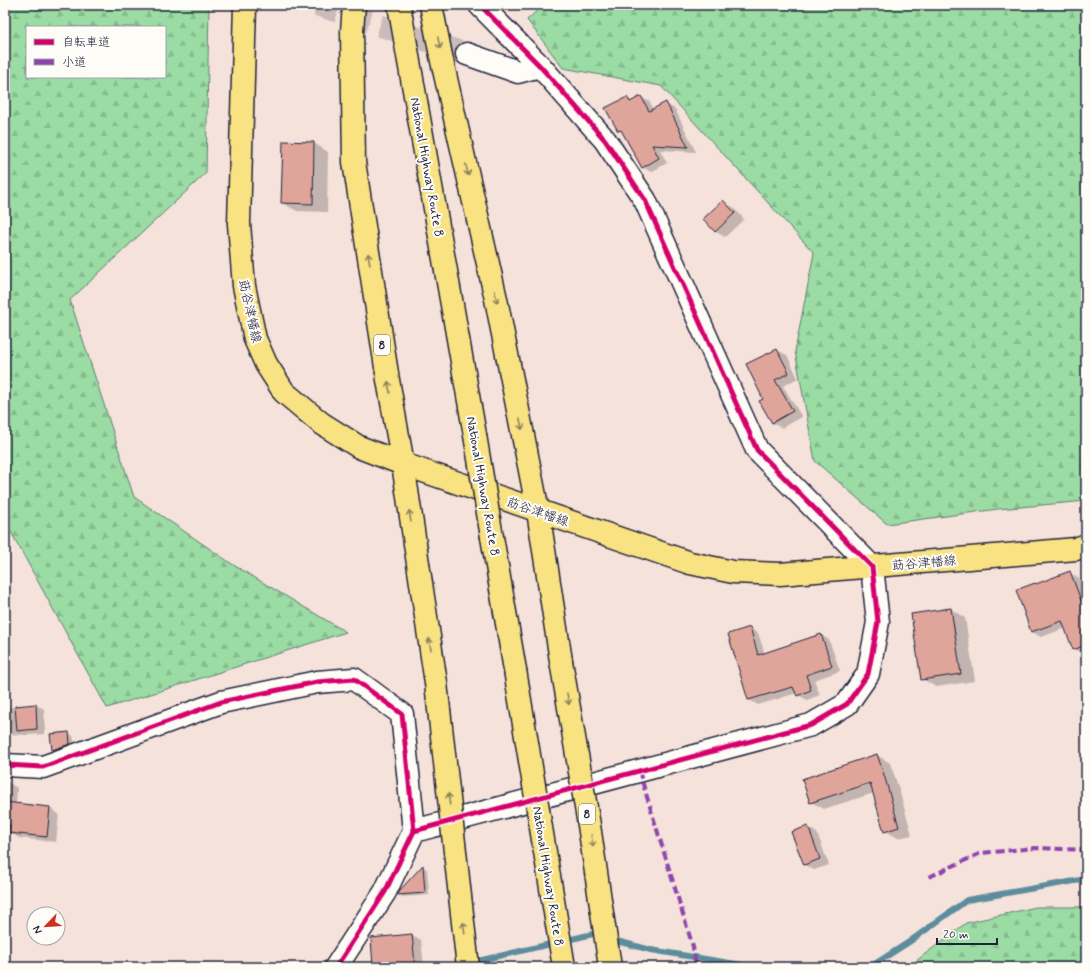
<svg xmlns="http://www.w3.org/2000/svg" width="1091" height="972" font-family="Mynerve,'Klee One',sans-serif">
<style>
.forest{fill:url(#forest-firs);stroke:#5e7e70;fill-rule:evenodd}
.shadow{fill:#0003}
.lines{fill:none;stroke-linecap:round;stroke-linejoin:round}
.stream{stroke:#5d8d9d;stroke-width:6}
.building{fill:#dfa59b;stroke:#22223b}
.minor-tunnel{stroke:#cabcbb;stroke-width:22;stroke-dasharray:22 11;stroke-linecap:butt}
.minor-casing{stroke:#22223b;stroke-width:25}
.major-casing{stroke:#22223b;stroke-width:25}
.highway-casing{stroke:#22223b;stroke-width:25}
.minor{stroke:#fdfcf7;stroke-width:22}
.major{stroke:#f8e281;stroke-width:22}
.highway{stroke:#f8e281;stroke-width:22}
.highway-bridge-casing{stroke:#22223b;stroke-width:25;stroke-linecap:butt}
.highway-bridge{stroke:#f8e281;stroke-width:22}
.quiet{stroke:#8e44ad;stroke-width:4;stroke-dasharray:8 4;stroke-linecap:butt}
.cycleway-casing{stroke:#fdfcf7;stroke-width:8}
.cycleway{stroke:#d6006c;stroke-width:5}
.oneway{stroke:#8d825e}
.labels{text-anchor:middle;stroke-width:4;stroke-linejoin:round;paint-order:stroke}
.shield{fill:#fdfcf7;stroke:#646373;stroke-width:1}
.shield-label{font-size:12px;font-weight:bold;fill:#22223b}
.street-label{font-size:13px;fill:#22223b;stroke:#fdfcf7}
</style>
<defs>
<pattern id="forest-firs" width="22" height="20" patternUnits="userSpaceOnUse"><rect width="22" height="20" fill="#9bdba4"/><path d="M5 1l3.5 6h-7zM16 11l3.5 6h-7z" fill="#85bc8e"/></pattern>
</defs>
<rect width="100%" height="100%" fill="#f4e2db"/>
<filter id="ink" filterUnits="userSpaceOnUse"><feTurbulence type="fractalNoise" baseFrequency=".025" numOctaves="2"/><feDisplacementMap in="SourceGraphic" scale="8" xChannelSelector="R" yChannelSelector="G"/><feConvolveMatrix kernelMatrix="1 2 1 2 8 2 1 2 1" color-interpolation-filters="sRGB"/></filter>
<g filter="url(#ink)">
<!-- forest -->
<g class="forest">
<path d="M5 5H209L206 173 70 300 134 497 235 566 346 632 107 708 5 521ZM27 27H165V77H27Z"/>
<polygon points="543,5 1086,5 1086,501 998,509 887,524 815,461 795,351 814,253 661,86 563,68 527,20"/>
<polygon points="1036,907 1086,907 1086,967 908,967 966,923"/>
</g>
<!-- shadow -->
<g class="shadow">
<polygon points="641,97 650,102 654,110 666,104 675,109 696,152 660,150 667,163 651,172 642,167 624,133 618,130 627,98 633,102"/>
<polygon points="284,142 314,143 328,152 327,212 297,211 282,203"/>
<polygon points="723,202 733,207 744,219 725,237 716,232 704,220"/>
<polygon points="777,350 787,355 798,378 783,386 802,417 782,428 772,423 764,399"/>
<polygon points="1069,573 1079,578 1086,596 1086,653 1083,654 1074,649 1066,628 1041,637 1032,632 1037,585"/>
<polygon points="951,609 965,618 975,681 936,687 922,679"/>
<polygon points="750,628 758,633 765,654 821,635 829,640 840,671 814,680 820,695 807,700 798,695 797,693 758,705 749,700"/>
<polygon points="36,705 44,709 45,734 26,735 5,734 5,708"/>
<polygon points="69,733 73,736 75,746 57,752 53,750 51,735"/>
<polygon points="877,755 890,763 898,786 912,835 898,838 885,831 874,793 824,809 811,802"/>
<polygon points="5,782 8,782 17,788 16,804 50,808 59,814 56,842 19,838 10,833 11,829 5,828"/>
<polygon points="808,827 817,833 829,865 814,870 804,865"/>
<polygon points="423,867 427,869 429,895 403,897 399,894 401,890"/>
<polygon points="412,935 421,940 424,967 374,967"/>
</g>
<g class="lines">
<!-- stream -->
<g class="stream">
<polyline points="609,939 651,950 754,967"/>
<polyline points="452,967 593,934 601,936"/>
<polyline points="870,967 909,942 967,900 1086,879"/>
</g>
</g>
<!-- building -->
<g class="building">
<polygon points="641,96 649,111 666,102 688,147 652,145 659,158 642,168 621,130 618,131 605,108 627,97 630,102"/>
<polygon points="283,141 314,142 313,204 281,203"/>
<polygon points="723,200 735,213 715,232 703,219"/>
<polygon points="777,349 789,373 775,380 793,411 772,423 759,401 763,399 746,364"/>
<polygon points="1070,571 1086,614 1086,645 1073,650 1062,621 1031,632 1016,590 1035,583 1036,584"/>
<polygon points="951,608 961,674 921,680 911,614"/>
<polygon points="750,627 758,655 821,634 832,666 806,675 811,690 797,696 793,687 748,700 728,634"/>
<polygon points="36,704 37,729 17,731 15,706"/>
<polygon points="69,732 70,744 52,750 50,734"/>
<polygon points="877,754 885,778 899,827 884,832 870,783 810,803 802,779"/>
<polygon points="5,802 50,807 47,837 9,833 10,825 5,824"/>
<polygon points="808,826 820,859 804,865 791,832"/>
<polygon points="423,865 425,893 398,895 400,890"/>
<polygon points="412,934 415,964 385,967 373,967 371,938"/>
</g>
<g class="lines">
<!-- minor-tunnel -->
<polyline class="minor-tunnel" points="317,5 467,54"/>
<!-- minor casing -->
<g class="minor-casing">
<g id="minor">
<polyline points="467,54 518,72 540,66"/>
<polyline points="5,765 43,767 221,702 317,682 354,679 402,714 414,831"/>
<polyline points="336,967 385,892 414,831 811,725 847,704 868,674 878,622 872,567 757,450 645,200 605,140 540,66 480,5"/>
</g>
</g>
<!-- major casing -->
<g class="major-casing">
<polyline id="major" points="245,5 239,224 244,286 255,339 266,364 284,392 321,423 359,447 403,464 690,563 733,572 780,574 1076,549 1086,545"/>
</g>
<!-- highway casing -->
<g class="highway-casing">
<g id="highway">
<polyline points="354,5 352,31 354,162 388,380 403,464 436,683"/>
<polyline points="399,5 475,435"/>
<polyline points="431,5 442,61 496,299 538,511 561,661"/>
<polyline points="492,537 515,670"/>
</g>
</g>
<!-- minor -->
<use href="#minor" class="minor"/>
<!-- major -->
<use href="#major" class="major"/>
<!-- highway -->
<use href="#highway" class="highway"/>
<!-- highway-bridge casing -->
<g class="highway-bridge-casing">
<g id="highway-bridge">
<polyline points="475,435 492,537"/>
<polyline points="561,661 589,825 610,967"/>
<polyline points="515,670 564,967"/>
<polyline points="436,683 468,967"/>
</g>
</g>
<!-- highway-bridge -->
<use href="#highway-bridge" class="highway-bridge"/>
<!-- quiet -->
<g class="quiet">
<polyline points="639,771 693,947 696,967"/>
<polyline points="929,877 981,853 1036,848 1086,850"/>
</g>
<!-- cycleway casing -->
<g class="cycleway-casing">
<g id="cycleway">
<polyline points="5,765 43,767 221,702 317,682 354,679 402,714 414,831"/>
<polyline points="336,967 385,892 414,831 811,725 847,704 868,674 878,622 872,567 757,450 645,200 605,140 540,66 480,5"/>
</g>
</g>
<!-- cycleway -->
<use href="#cycleway" class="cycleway"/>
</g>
<!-- one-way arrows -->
<defs><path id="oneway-shaft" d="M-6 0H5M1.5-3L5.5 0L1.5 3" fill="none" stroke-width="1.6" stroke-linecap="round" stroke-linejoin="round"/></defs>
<g class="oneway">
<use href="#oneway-shaft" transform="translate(439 43) rotate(78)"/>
<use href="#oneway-shaft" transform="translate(467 170) rotate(77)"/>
<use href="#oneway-shaft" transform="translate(369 259) rotate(-99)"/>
<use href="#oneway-shaft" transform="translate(496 297) rotate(78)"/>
<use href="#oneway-shaft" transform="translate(389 387) rotate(-100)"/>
<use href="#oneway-shaft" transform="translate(521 424) rotate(79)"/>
<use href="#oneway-shaft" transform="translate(410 516) rotate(-99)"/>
<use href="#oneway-shaft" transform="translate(430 644) rotate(-99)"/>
<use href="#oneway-shaft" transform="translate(568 699) rotate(80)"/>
<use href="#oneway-shaft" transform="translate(449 799) rotate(-97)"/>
<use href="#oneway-shaft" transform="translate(592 841) rotate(82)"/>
<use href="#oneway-shaft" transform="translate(464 928) rotate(-97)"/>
</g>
</g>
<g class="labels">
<!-- shield labels -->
<g class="shield">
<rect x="374" y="335" width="16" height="20" rx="3"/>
<rect x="579" y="804" width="16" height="20" rx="3"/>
</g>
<g class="shield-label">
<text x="382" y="349">8</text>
<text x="587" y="818">8</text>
</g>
<!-- street labels -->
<g class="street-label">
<text transform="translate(428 167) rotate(80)" y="5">National Highway Route 8</text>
<text transform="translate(251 311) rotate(78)" y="5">莇谷津幡線</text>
<text transform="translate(484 486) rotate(80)" y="5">National Highway Route 8</text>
<text transform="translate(538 511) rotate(19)" y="5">莇谷津幡線</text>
<text transform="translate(924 562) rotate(-5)" y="5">莇谷津幡線</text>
<text transform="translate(549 876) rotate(81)" y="5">National Highway Route 8</text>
</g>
</g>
<!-- margin -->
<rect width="1091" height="972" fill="none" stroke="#fdfcf7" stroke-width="20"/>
<rect x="10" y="10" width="1071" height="952" fill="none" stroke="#22223b" stroke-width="1.5" filter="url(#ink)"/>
<!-- legend -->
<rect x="26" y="26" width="140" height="52" fill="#fdfcf7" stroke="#a5a5ac"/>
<rect x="34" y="39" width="20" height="6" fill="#d6006c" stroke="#a5a5ac"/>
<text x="62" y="46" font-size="12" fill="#22223b">自転車道</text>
<rect x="34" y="59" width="20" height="6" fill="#8e44ad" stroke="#a5a5ac"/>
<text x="62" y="66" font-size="12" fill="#22223b">小道</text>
<!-- north arrow -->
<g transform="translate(46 926) rotate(245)"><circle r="19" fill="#fdfcf7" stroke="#a5a5ac"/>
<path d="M0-3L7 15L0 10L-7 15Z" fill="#c8321e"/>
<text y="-6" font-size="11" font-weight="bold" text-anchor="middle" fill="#22223b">N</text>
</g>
<!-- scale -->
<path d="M937 938v6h60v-6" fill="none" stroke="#22223b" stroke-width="2"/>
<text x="943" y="938" font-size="12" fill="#22223b" stroke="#fdfcf7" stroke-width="3" paint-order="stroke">20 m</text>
</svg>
